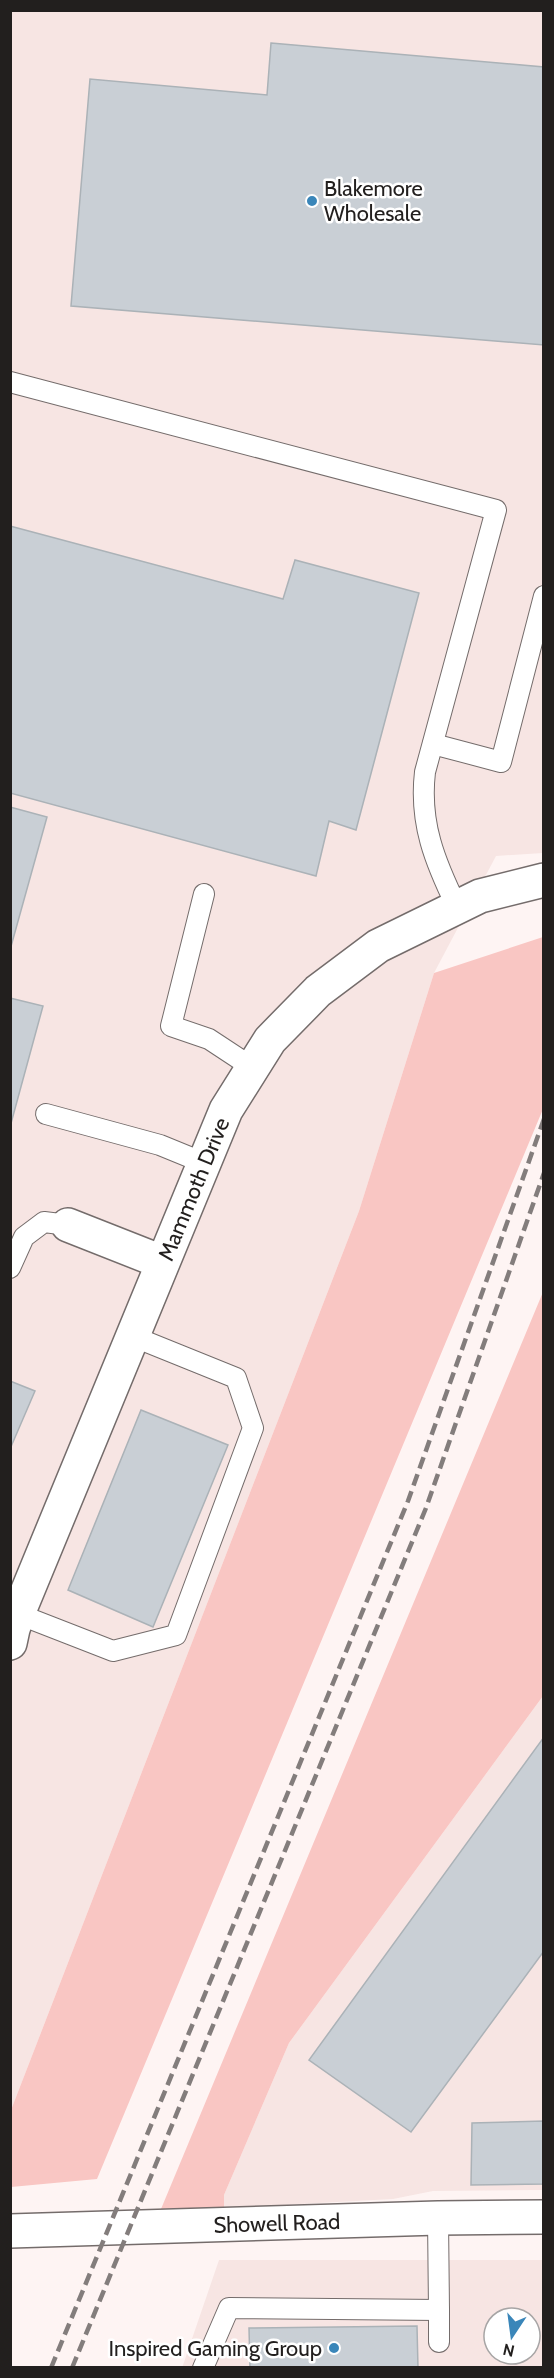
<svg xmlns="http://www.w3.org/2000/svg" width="554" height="2378" font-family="Cabin,sans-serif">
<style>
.built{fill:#f7e5e3;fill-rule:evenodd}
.green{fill:#f9c6c3}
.building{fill:#c9cfd5;stroke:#abb2b7;stroke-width:1.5}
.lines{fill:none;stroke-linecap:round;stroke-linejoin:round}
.service-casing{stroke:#746c6b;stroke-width:22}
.minor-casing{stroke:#746c6b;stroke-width:36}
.service{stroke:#fff;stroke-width:20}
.minor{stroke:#fff;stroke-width:33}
.rail{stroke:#837d7c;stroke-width:4.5;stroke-dasharray:12 6;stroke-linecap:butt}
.poi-dot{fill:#3a86b9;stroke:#fff;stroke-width:2}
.labels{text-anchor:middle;stroke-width:5;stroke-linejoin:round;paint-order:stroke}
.poi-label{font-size:22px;fill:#221f1e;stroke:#fff;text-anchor:start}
.street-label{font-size:22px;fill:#221f1e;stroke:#fff}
</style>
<rect width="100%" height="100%" fill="#fef4f3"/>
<!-- built -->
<g class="built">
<polygon points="11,11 543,11 543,853 496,856 434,973 359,1211 11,2110"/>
<polygon points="543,1696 543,2190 433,2191 393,2199 224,2208 224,2195 289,2043"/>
<path d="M219 2260H543V2367L182 2368ZM494 2318H530V2354H494Z"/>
</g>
<!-- green -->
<g class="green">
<polygon points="543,937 543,1109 97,2179 11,2187 11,2110 359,1211 434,973"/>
<polygon points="543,1292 543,1696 289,2043 224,2195 224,2208 161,2209"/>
</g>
<!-- building -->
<g class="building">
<polygon points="271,43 544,67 544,345 71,306 90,79 267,95"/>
<polygon points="10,526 283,599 295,560 419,593 356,830 329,821 316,876 10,793"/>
<polygon points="10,807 47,817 10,950"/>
<polygon points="10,998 43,1006 10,1127"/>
<polygon points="10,1381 35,1391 10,1449"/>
<polygon points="141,1410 228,1445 153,1627 68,1590"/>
<polygon points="544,1737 544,1951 411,2132 309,2060"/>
<polygon points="544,2121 544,2184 471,2185 472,2123"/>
<polygon points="417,2326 418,2368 250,2368 249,2328"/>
</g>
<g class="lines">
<!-- service casing -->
<g class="service-casing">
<g id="service">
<path d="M10 382 496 510 425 772C419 823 435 862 457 907"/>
<polyline points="433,744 501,762 544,596"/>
<polyline points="204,894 171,1026 209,1039 253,1068"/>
<polyline points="46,1114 160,1145 204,1163"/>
<polyline points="10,1268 24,1237 44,1222 68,1225"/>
<polyline points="18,1614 113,1651 176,1635 253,1428 236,1378 132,1336"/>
<polyline points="439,2342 439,2310"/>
<polyline points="203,2368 229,2308 439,2310 438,2218"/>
</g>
</g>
<!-- minor casing -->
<g class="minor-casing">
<g id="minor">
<polyline points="68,1225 162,1262"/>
<path id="s1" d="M10 1643 13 1629 18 1614 226 1110 270 1040 318 991 378 946 480 896 544 880"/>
<path id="s2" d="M10 2231 438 2218 544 2217"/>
</g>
</g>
<!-- service -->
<use href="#service" class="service"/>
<!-- minor -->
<use href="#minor" class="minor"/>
<!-- rail -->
<g class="rail">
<polyline points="51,2368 408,1501 544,1119"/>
<polyline points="72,2368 426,1508 544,1173"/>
</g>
</g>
<!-- markers -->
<g class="poi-dot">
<circle cx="312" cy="201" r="6"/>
<circle cx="334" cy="2348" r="6"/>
</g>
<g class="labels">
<!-- poi labels -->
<g class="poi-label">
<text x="324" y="196">Blakemore<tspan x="324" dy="25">Wholesale</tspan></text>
<text x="322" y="2356" text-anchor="end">Inspired Gaming Group</text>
</g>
<!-- street labels -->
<g class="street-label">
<text dy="8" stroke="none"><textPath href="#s1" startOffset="490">Mammoth Drive</textPath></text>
<text dy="8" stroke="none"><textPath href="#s2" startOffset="267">Showell Road</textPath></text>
</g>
</g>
<!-- border -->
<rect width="554" height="2378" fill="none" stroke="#221f1e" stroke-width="24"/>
<!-- north arrow -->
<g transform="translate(512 2336) rotate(193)"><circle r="28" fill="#ffffff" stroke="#a7a5a5" stroke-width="1.5"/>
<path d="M0-4.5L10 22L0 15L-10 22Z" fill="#3a86b9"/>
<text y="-9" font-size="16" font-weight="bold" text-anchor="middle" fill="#221f1e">N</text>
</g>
</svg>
